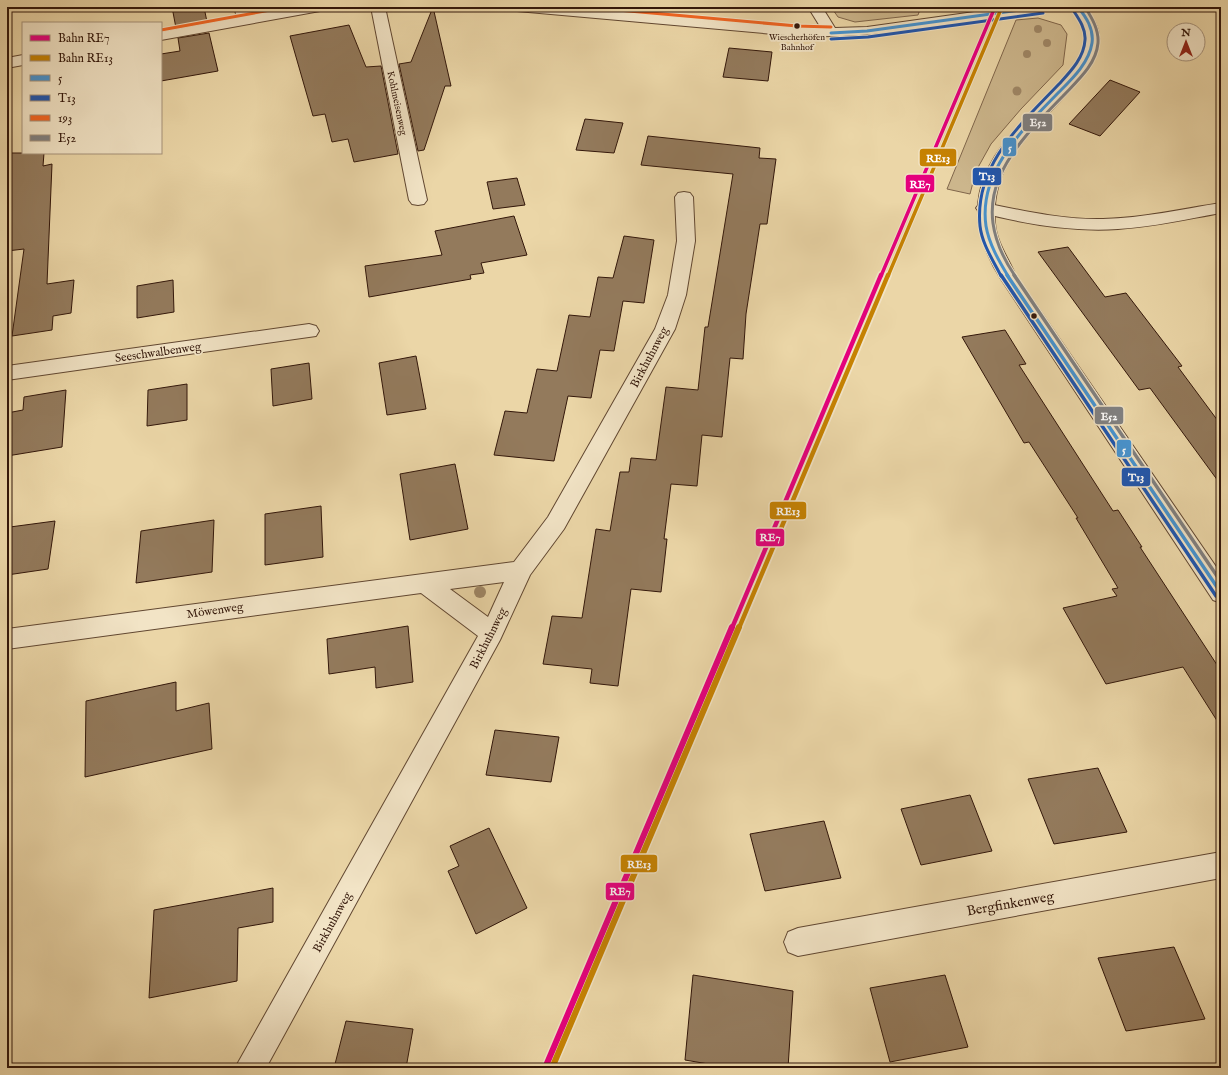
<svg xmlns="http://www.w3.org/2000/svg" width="1228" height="1075" font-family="'IM FELL English',serif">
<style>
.green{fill:#ccb68c;stroke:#80664b}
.building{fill:#937a5c;stroke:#33170a}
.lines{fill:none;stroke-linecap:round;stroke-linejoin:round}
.minor-casing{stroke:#614731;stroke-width:2}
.tertiary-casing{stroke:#614731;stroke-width:2}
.minor{fill:#f2e4c6;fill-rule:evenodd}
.tertiary{fill:#f2e4c6;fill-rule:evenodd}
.bus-1-far1-casing{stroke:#f2e4c6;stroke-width:5}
.bus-1-casing{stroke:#f2e4c6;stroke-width:6}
.bus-2-far1-casing{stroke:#f2e4c6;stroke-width:5}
.bus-2-casing{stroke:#f2e4c6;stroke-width:6}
.bus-3-casing{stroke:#f2e4c6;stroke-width:5}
.bus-4-far1-casing{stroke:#f2e4c6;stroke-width:5}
.bus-4-casing{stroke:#f2e4c6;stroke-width:6}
.bus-1-far1{stroke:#4693d0;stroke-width:3}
.bus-1{stroke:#4693d0;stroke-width:3.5}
.bus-2-far1{stroke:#2056ae;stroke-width:3}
.bus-2{stroke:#2056ae;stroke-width:3.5}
.bus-3{stroke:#f26522;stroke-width:3}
.bus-4-far1{stroke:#808080;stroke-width:3}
.bus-4{stroke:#808080;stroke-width:3.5}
.rail-1-far2-casing{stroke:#f2e4c6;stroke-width:5.5}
.rail-1-far1-casing{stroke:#f2e4c6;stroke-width:8}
.rail-1-casing{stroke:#f2e4c6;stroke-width:9}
.rail-2-far2-casing{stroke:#f2e4c6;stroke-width:5.5}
.rail-2-far1-casing{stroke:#f2e4c6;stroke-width:8}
.rail-2-casing{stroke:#f2e4c6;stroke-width:9}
.rail-1-far2{stroke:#e5007d;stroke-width:3.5}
.rail-1-far1{stroke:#e5007d;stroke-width:4.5}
.rail-1{stroke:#e5007d;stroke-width:6}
.rail-2-far2{stroke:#c68202;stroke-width:3.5}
.rail-2-far1{stroke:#c68202;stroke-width:4.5}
.rail-2{stroke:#c68202;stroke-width:6}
.tree{fill:#9f8766}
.bus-dot{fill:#33170a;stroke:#f2e4c6;stroke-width:1.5}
.labels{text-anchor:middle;stroke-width:3.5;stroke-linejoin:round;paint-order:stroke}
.far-bus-label{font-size:9px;fill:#33170a;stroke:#f2e4c6}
.far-street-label{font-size:10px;fill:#33170a;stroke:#f2e4c6}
.street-label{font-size:12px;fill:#33170a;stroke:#f2e4c6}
.near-street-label{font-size:14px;fill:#33170a;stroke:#f2e4c6}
.line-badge{stroke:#f2e4c6;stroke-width:1.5}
.badge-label{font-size:11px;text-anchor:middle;font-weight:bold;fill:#fff}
</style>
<rect width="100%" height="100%" fill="#ebd6a7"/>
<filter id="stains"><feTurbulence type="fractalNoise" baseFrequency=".005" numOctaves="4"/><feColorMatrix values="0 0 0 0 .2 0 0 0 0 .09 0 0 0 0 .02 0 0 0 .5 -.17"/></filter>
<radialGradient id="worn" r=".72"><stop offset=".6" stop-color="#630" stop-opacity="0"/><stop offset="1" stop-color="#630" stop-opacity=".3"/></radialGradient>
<!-- green -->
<g class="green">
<polygon points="831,7 921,7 918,15 855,22 838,17"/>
<polygon points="1038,18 1061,25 1067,34 1063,65 1021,109 991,144 976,171 970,194 947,189 1016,20"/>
</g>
<!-- building -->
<g class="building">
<polygon points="172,7 204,7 207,22 176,28"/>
<polygon points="433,7 451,86 445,86 424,150 418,151 399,64 411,62"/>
<polygon points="349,25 366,67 381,66 398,154 354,162 348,139 332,142 325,114 313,116 290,36"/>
<polygon points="209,33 218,71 161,81 161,54 180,51 178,38"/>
<polygon points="729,48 772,52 768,81 723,77"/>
<polygon points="1110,80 1140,92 1100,136 1069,124"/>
<polygon points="585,119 623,123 614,153 576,150"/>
<polygon points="648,136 760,148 759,158 776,159 767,224 760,224 746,314 743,359 730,358 722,437 702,435 697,486 671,484 664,539 667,539 661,592 631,589 618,686 590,683 592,669 543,664 552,616 582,618 596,529 610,531 620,472 629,472 631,458 656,460 666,387 698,390 705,327 708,327 733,174 641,165"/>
<polygon points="7,153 44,153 43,166 52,164 47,284 74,280 71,313 53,316 52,330 12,336 24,249 7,251"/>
<polygon points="517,178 525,205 493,209 487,182"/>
<polygon points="514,216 527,255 481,263 484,273 470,275 471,279 369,297 365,266 442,255 435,231"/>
<polygon points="624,236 654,240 644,303 623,301 614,351 600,350 591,398 568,396 554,461 494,455 505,411 527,413 537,369 557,371 569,315 590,317 598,277 613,278"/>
<polygon points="1068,247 1105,297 1126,293 1182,366 1178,367 1221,425 1221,485 1150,388 1139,390 1038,252"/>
<polygon points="173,280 174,312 137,318 137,286"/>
<polygon points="1005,330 1026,364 1019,365 1113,511 1118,510 1142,547 1140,547 1221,671 1221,727 1183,667 1106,684 1063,608 1117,596 1112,589 1118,588 1076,518 1078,518 1029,442 1024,443 962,337"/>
<polygon points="416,356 426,409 387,415 379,363"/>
<polygon points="309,363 312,399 273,406 271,369"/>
<polygon points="187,384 187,420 147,426 148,390"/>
<polygon points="66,390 62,447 7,456 7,413 23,410 24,397"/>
<polygon points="455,464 468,529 410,540 400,474"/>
<polygon points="321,506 323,557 265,565 265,514"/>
<polygon points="214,520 212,572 136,583 141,531"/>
<polygon points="55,521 48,569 7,575 7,544 10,527"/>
<polygon points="408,626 413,682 376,688 375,667 329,674 327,639"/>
<polygon points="176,682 176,711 209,703 212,749 85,777 86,701"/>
<polygon points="495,730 559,737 551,782 486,775"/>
<polygon points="1098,768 1127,832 1054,844 1028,779"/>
<polygon points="970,795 992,851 921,865 901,809"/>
<polygon points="824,821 841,878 765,891 750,834"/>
<polygon points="489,828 527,908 476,934 448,871 459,866 450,846"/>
<polygon points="273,888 273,922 238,928 237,981 149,998 154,910"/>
<polygon points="1174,947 1205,1019 1126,1031 1098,958"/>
<polygon points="693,975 793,991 788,1068 732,1068 685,1060"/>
<polygon points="945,975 968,1047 890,1062 870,988"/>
<polygon points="346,1021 413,1029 406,1068 334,1068"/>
</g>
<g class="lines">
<!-- minor casing -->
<g class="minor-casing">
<g id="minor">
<polygon points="234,7 248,7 251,21 249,24 239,24"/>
<polygon points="371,7 385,7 427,200 424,204 418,205 412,204 409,200"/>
<path d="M684 192 690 193 693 197 695 241 686 295 675 329 564 529 530 575 500 640 266 1068H235L478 636 421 593 7 649V629L514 562 548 517 655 329 668 295 677 241 675 197 678 193ZM504 582 488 617 450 589Z"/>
<path d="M985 203C1024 211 1063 220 1103 219 1143 218 1182 209 1221 203V213C1187 219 1153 227 1118 229 1072 232 1024 224 979 212L976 208 979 204Z"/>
<polygon points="309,324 316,326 319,331 316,336 7,380 7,366"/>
<polygon points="1221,852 1221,878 798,956 788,952 784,942 788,932 798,928"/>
</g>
</g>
<!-- tertiary casing -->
<g class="tertiary-casing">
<g id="tertiary">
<polygon points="296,7 327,7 325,10 320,11 161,40 161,32"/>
<path d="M510 7H566L821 28 808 7H822L835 28 867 27 1010 7H1049L1047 10 1042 11C961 23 879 39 797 36L517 11 512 10Z"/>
<path d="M1071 7H1085C1091 16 1099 25 1099 37 1100 51 1091 64 1083 75 1046 123 989 154 995 223 996 241 1008 258 1015 274L1221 574V603L1213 600 1001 279C948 194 995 149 1054 88 1068 74 1085 58 1085 37 1084 26 1077 16 1071 7Z"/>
<polygon points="23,55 23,65 7,68 7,58"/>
</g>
</g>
<!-- minor -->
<use href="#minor" class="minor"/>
<!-- tertiary -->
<use href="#tertiary" class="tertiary"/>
<!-- bus-1-far1 casing -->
<g class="bus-1-far1-casing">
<g id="bus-1-far1">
<polyline points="831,33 867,31 1042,7"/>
<path d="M1008 276C999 261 989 244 986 226 978 171 1024 128 1059 92 1072 79 1089 63 1092 43 1094 29 1086 17 1078 7"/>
</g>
</g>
<!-- bus-1 casing -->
<g class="bus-1-casing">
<polyline id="bus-1" points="1007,275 1221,593"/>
</g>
<!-- bus-2-far1 casing -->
<g class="bus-2-far1-casing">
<g id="bus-2-far1">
<polyline points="831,39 868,37 1043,13"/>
<path d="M1001 276C993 260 982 244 980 226 974 165 1021 124 1059 84 1070 72 1084 58 1085 40 1086 29 1079 19 1073 10"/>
</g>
</g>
<!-- bus-2 casing -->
<g class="bus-2-casing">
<polyline id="bus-2" points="1001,275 1216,596"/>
</g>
<!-- bus-3 casing -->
<g class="bus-3-casing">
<g id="bus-3">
<polyline points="584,7 797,26 831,27"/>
<polyline points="161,30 287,7"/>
</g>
</g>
<!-- bus-4-far1 casing -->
<g class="bus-4-far1-casing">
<path id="bus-4-far1" d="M1015 276C963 199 1009 151 1063 96 1077 81 1096 65 1098 43 1099 30 1092 18 1085 7"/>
</g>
<!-- bus-4 casing -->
<g class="bus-4-casing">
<polyline id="bus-4" points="1014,275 1221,582"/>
</g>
<!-- bus-1-far1 -->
<use href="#bus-1-far1" class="bus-1-far1"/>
<!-- bus-1 -->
<use href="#bus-1" class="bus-1"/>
<!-- bus-2-far1 -->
<use href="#bus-2-far1" class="bus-2-far1"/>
<!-- bus-2 -->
<use href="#bus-2" class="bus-2"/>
<!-- bus-3 -->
<use href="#bus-3" class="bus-3"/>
<!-- bus-4-far1 -->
<use href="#bus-4-far1" class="bus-4-far1"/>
<!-- bus-4 -->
<use href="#bus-4" class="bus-4"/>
<!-- rail-1-far2 casing -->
<g class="rail-1-far2-casing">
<polyline id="rail-1-far2" points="881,276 995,7"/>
</g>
<!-- rail-1-far1 casing -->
<g class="rail-1-far1-casing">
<polyline id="rail-1-far1" points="732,628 881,275"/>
</g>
<!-- rail-1 casing -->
<g class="rail-1-casing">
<polyline id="rail-1" points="545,1068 732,627"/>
</g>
<!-- rail-2-far2 casing -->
<g class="rail-2-far2-casing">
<polyline id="rail-2-far2" points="888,276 1001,9"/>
</g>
<!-- rail-2-far1 casing -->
<g class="rail-2-far1-casing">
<polyline id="rail-2-far1" points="739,628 888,275"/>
</g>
<!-- rail-2 casing -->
<g class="rail-2-casing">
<polyline id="rail-2" points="552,1068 739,627"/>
</g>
<!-- rail-1-far2 -->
<use href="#rail-1-far2" class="rail-1-far2"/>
<!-- rail-1-far1 -->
<use href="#rail-1-far1" class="rail-1-far1"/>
<!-- rail-1 -->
<use href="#rail-1" class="rail-1"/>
<!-- rail-2-far2 -->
<use href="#rail-2-far2" class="rail-2-far2"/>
<!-- rail-2-far1 -->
<use href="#rail-2-far1" class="rail-2-far1"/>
<!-- rail-2 -->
<use href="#rail-2" class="rail-2"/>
</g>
<!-- trees -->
<g class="tree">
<circle cx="1038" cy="29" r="4"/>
<circle cx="1047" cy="43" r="4"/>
<circle cx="1027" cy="54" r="4"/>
<circle cx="1017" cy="91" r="4.5"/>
<circle cx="480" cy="592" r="6"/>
</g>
<!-- markers -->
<g class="bus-dot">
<circle cx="797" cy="26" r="3.5"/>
<circle cx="1034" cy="316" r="3.5"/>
</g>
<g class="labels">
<!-- far-bus labels -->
<g class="far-bus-label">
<text x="797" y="40">Wiescherhöfen<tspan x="797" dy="10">Bahnhof</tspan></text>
</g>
<!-- far-street labels -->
<g class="far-street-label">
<text transform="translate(398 103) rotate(78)" y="4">Kohlmeisenweg</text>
</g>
<!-- street labels -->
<g class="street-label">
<text transform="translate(158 352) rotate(-8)" y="4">Seeschwalbenweg</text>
<text transform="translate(649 357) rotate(-62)" y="4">Birkhuhnweg</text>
<text transform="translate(215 610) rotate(-8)" y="4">Möwenweg</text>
<text transform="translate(488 638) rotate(-63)" y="4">Birkhuhnweg</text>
<text transform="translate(332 922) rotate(-61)" y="4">Birkhuhnweg</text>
</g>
<!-- near-street labels -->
<g class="near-street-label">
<text transform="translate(1010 903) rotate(-10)" y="5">Bergfinkenweg</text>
</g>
</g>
<g class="line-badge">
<rect x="1022" y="113" width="31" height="19" rx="4" fill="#808080"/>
<rect x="1002" y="137" width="15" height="20" rx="4" fill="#4693d0"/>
<rect x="919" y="148" width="38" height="19" rx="4" fill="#c68202"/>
<rect x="972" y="167" width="30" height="19" rx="4" fill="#2056ae"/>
<rect x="905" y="174" width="30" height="19" rx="4" fill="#e5007d"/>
<rect x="1094" y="406" width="30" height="19" rx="4" fill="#808080"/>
<rect x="1116" y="439" width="16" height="19" rx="4" fill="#4693d0"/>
<rect x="1121" y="467" width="30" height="20" rx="4" fill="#2056ae"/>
<rect x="769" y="501" width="38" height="19" rx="4" fill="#c68202"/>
<rect x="755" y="528" width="30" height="19" rx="4" fill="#e5007d"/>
<rect x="620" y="854" width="38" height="19" rx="4" fill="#c68202"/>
<rect x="605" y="882" width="30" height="19" rx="4" fill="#e5007d"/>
</g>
<g class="badge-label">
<text x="1038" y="126">E52</text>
<text x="1010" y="151">5</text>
<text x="938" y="162">RE13</text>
<text x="987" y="180">T13</text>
<text x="920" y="188">RE7</text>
<text x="1109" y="420">E52</text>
<text x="1124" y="453">5</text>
<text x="1136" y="481">T13</text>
<text x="788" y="515">RE13</text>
<text x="770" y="541">RE7</text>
<text x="639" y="868">RE13</text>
<text x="620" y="895">RE7</text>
</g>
<!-- margin -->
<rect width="1228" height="1075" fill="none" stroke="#ebd6a7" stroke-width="24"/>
<rect x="8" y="8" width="1212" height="1059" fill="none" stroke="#33170a" stroke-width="2"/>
<rect x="12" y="12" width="1204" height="1051" fill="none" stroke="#33170a"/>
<!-- legend -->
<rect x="22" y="22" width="140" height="132" fill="#f2e4c6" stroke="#a6927b"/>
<rect x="30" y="35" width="20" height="6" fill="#e5007d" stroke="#a6927b"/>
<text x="58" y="42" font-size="12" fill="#33170a">Bahn RE7</text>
<rect x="30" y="55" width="20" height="6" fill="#c68202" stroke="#a6927b"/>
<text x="58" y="62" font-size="12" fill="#33170a">Bahn RE13</text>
<rect x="30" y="75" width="20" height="6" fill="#4693d0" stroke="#a6927b"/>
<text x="58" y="82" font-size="12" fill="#33170a">5</text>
<rect x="30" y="95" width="20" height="6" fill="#2056ae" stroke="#a6927b"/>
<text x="58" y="102" font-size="12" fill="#33170a">T13</text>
<rect x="30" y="115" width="20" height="6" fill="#f26522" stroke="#a6927b"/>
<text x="58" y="122" font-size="12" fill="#33170a">193</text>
<rect x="30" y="135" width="20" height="6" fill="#808080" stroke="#a6927b"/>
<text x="58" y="142" font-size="12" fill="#33170a">E52</text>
<!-- north arrow -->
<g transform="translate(1186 42)"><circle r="19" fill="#f2e4c6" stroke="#a6927b"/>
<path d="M0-3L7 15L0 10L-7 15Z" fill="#8f2418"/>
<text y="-6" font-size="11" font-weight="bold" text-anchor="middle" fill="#33170a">N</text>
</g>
<rect width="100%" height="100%" filter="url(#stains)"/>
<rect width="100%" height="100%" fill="url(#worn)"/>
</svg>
